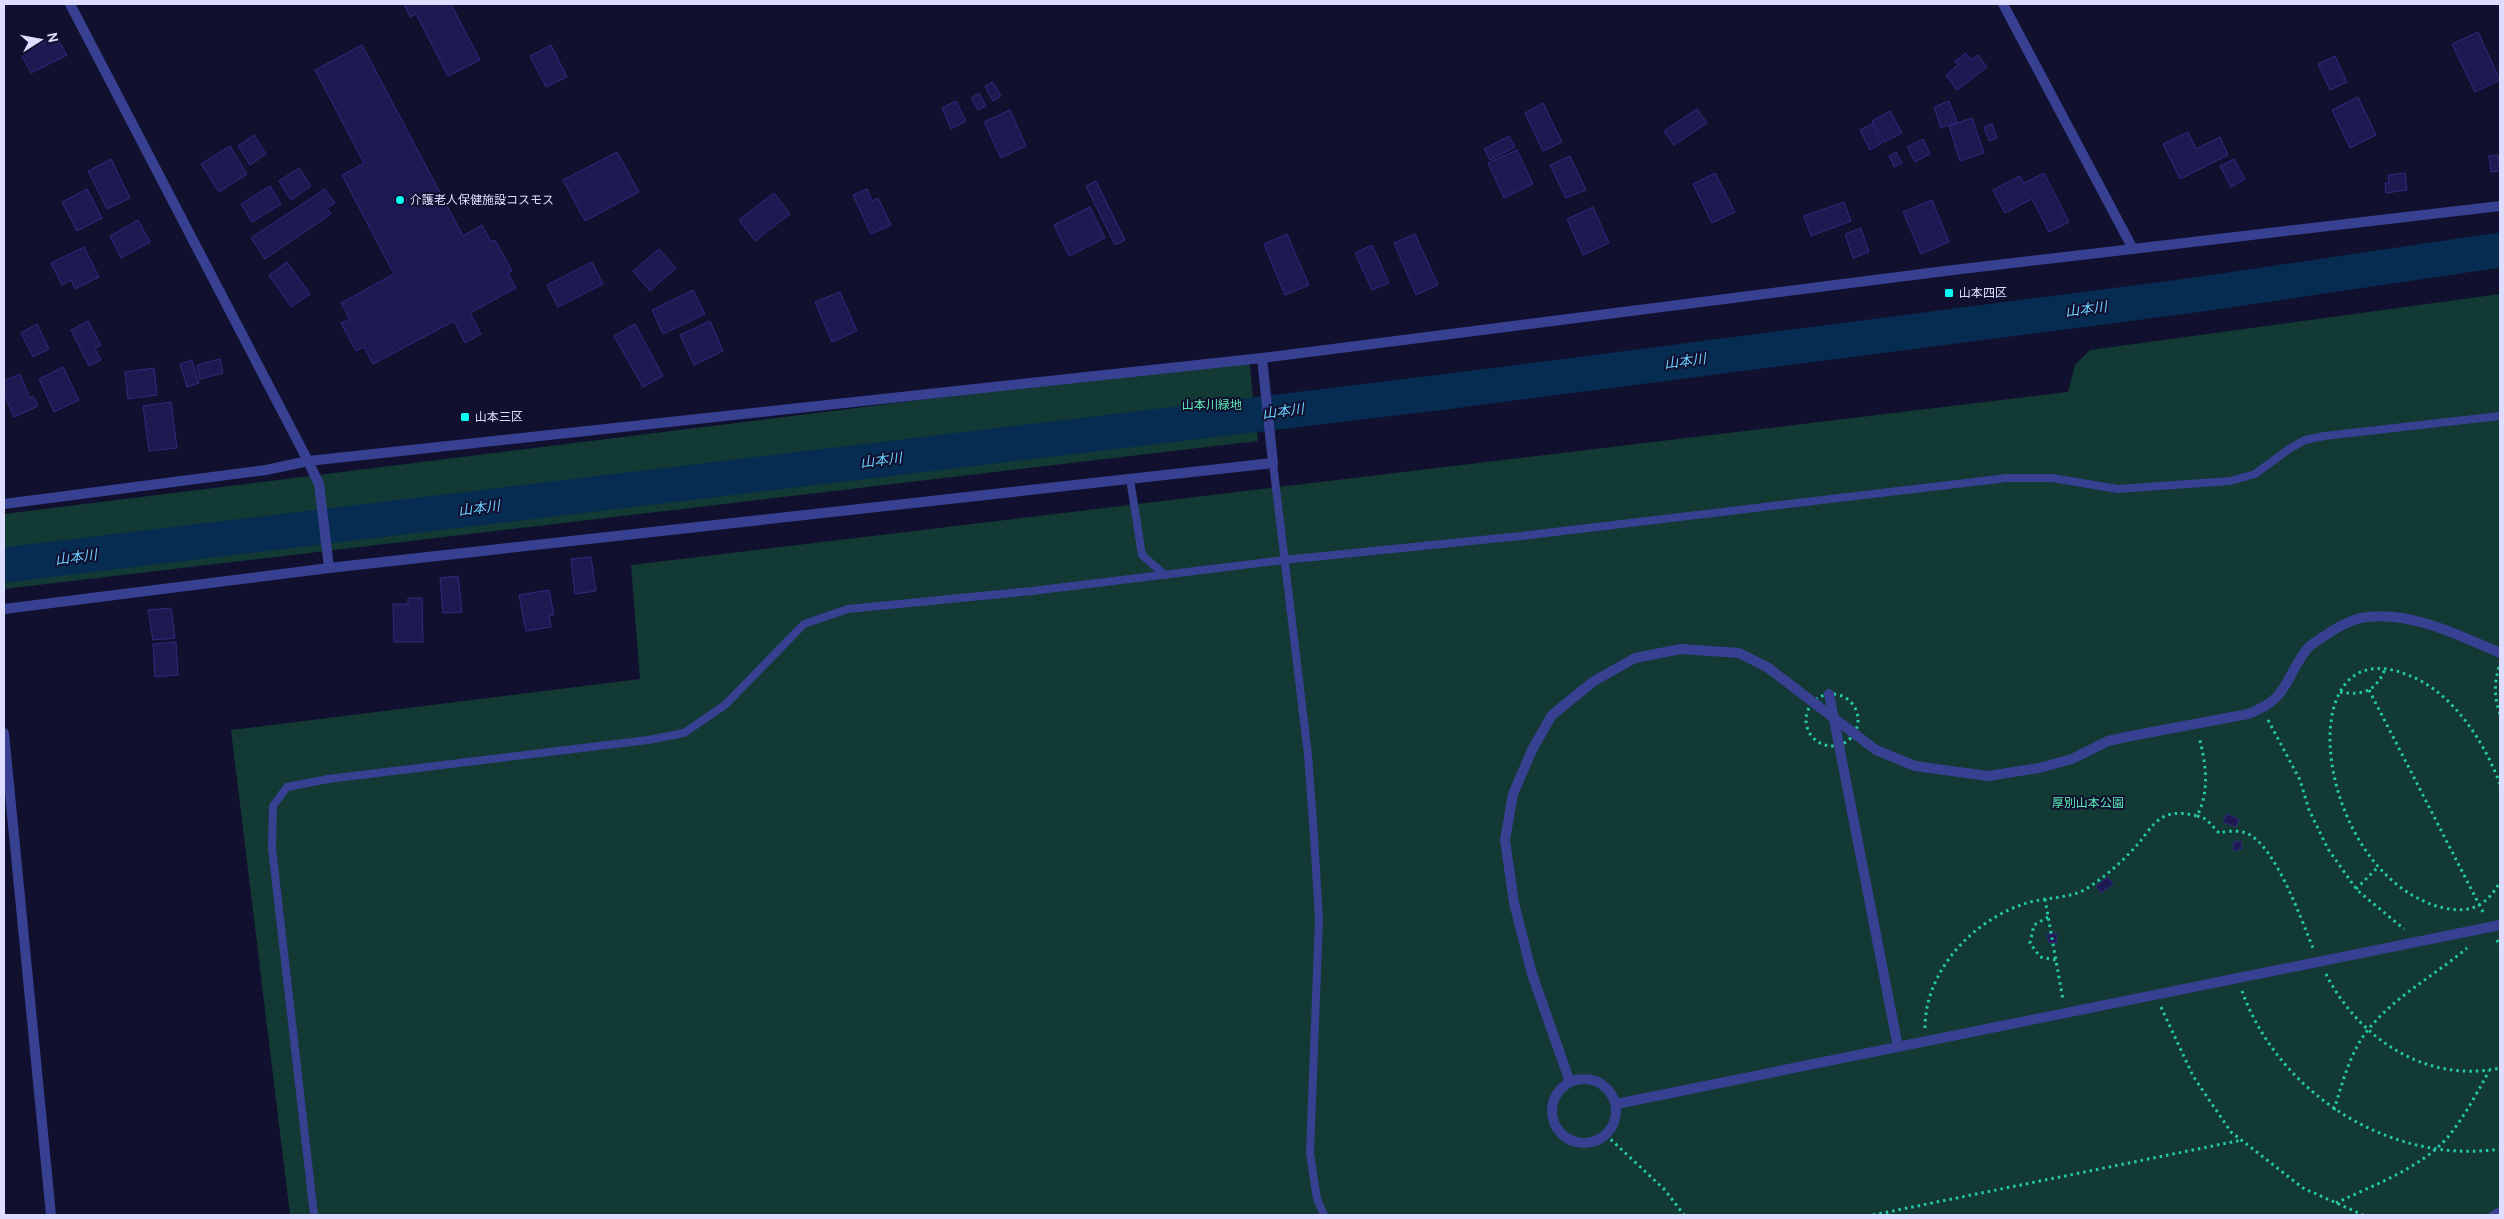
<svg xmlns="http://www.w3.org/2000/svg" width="2504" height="1219" font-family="Overpass,'Noto Sans JP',sans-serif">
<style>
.green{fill:#123933}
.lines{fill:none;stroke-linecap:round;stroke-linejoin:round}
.river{stroke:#062c51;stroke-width:35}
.building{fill:#1e1a51;stroke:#2f2a7f}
.path{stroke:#26caaa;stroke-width:3;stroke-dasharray:2.5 4;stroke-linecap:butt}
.service{stroke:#374091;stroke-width:8}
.pedestrian{stroke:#374091;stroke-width:10}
.minor{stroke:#374091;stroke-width:10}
.tertiary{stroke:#374091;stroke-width:10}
.poi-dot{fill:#09fff6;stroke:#11102f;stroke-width:2}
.labels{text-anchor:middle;stroke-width:4;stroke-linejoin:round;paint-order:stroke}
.poi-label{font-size:12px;fill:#dddeff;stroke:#11102f;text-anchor:start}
.park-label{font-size:12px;fill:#5debb4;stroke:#11102f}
.water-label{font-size:14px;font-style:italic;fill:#6bcfff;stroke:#11102f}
</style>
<rect width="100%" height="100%" fill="#11102f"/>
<!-- green -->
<g class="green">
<polygon points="2500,294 2500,1215 290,1215 231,730 640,679 631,565 2068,392 2075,365 2090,350"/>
<polygon points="1249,359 1258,441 4,589 4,514"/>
</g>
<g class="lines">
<!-- river -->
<polyline class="river" points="4,565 1444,392 2195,295 2500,250"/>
</g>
<!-- building -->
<g class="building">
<polygon points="404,4 451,4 480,60 448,76 416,14 410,17"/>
<polygon points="2478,32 2500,80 2475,92 2452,44"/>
<polygon points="56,36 67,55 31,73 21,54"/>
<polygon points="362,45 463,236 482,225 491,242 495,240 512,271 508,273 516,288 470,313 481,334 465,343 454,321 373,364 364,347 356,351 341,323 350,319 341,303 394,274 342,175 364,163 315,70"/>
<polygon points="551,45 567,77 546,87 530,56"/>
<polygon points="1966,53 1971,60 1978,55 1987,67 1957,90 1946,75 1958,65 1955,61"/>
<polygon points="2335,56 2347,82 2330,90 2318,64"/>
<polygon points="993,82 1001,96 993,101 985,86"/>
<polygon points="979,93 986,106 978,110 971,98"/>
<polygon points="2358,97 2376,135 2350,148 2332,110"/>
<polygon points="956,101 966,121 951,129 942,108"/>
<polygon points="1949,101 1957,122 1941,128 1934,107"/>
<polygon points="1543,103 1562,142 1543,151 1525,113"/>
<polygon points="1697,109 1707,123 1674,145 1664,131"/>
<polygon points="1010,110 1026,146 1001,158 984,122"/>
<polygon points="1890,111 1902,133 1884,142 1872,121"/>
<polygon points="1972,118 1984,153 1960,161 1949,126"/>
<polygon points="1872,124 1882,143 1870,150 1860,130"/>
<polygon points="1992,124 1997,138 1989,141 1984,127"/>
<polygon points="2188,132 2196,149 2220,137 2228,155 2180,179 2163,144"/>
<polygon points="254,135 266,154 250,165 238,146"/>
<polygon points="1509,136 1515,147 1490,160 1484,149"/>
<polygon points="1923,139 1930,154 1915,162 1907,147"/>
<polygon points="230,146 247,174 219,192 201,164"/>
<polygon points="1517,150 1533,184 1504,198 1488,163"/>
<polygon points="617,152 639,192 585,221 563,180"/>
<polygon points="1896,152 1902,163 1894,167 1889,156"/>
<polygon points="2498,155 2500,171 2491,172 2489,156"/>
<polygon points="1570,156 1586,190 1566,198 1550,165"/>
<polygon points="111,159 130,198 107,209 88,171"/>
<polygon points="2234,159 2245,179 2231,187 2220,166"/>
<polygon points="299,168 311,186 291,200 279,181"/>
<polygon points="1715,173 1735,212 1712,223 1693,184"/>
<polygon points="2044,173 2069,222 2049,232 2032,199 2005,213 1993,190 2020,176 2024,183"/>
<polygon points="2405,173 2407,190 2386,193 2385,183 2389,183 2388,175"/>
<polygon points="1096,181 1125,240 1115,245 1086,186"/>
<polygon points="270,186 281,204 252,222 241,204"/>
<polygon points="87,189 102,218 77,231 62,202"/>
<polygon points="325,189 335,203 327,208 331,214 265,259 251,238"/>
<polygon points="867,189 872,201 878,198 891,225 871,234 853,195"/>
<polygon points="774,193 790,214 755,241 739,220"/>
<polygon points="1932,200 1949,242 1921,254 1903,212"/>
<polygon points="1844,202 1851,221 1811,236 1804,216"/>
<polygon points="1090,207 1105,238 1069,256 1054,225"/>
<polygon points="1593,207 1609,243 1583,255 1567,219"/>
<polygon points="138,220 150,242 121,258 110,236"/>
<polygon points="1861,228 1869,252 1853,258 1845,234"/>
<polygon points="1287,234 1309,285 1285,295 1264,244"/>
<polygon points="1415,234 1438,285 1416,295 1394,243"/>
<polygon points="1372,245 1389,283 1372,290 1355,253"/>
<polygon points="84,247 99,277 75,289 71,280 62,285 51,263"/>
<polygon points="659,249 676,268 650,291 633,271"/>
<polygon points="287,262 310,294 291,307 269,275"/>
<polygon points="592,262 603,284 558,307 547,285"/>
<polygon points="693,290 705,314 663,334 652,310"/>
<polygon points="840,292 857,331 832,342 815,302"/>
<polygon points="88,321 101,345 95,349 101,360 89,366 71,330"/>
<polygon points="710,321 723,351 694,365 680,335"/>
<polygon points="37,324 49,349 33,357 21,333"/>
<polygon points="635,324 663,376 643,387 614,336"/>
<polygon points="220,359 223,373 200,379 197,365"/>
<polygon points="192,360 199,383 187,387 180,364"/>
<polygon points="63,367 79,400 54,412 39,379"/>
<polygon points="154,368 157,395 128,399 125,372"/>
<polygon points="20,374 30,398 33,396 38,406 14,417 4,394 4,381"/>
<polygon points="171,402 177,448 149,451 143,406"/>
<polygon points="591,557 596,591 575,594 571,559"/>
<polygon points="458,576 462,612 443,613 440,578"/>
<polygon points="549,590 554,615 549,616 551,627 526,631 519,595"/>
<polygon points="408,598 422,598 423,642 394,642 393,604 408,604"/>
<polygon points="171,608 175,638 153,640 148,610"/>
<polygon points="176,642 178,675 155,677 153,644"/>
<polygon points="2227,814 2239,819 2236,827 2223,822"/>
<polygon points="2241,841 2242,849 2234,851 2233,842"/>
<polygon points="2108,877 2113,884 2101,893 2096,886"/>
<polygon points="2056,933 2057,942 2049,943 2047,935"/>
</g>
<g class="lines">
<!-- path -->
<g class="path">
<path d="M2499 667C2494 684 2494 697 2500 714"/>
<polyline points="2369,690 2484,914"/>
<path d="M2340 692C2363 696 2376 691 2385 669"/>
<circle cx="1832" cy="720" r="26"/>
<polyline points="2268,720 2300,780 2309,810 2328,849 2357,890 2404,929"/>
<path d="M2500 784C2486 746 2458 701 2421 681 2283 608 2311 877 2444 908 2471 914 2487 905 2500 882"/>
<path d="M2197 816 2206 819 2219 833C2227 831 2238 830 2246 833 2275 844 2301 919 2313 948"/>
<polyline points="2356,889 2379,866"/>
<polyline points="2045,899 2063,1000"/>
<polyline points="2048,917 2034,925 2030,943 2040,957 2056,960"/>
<polyline points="2497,940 2500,946"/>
<path d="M2326 974C2358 1038 2426 1084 2500 1068"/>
<path d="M2242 991C2279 1094 2391 1165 2500 1149"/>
<polyline points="2161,1007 2193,1076 2231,1132 2303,1188 2363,1215"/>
<path d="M1925 1028C1925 970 1974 919 2027 903 2046 897 2068 899 2086 889 2105 877 2123 861 2138 844 2145 836 2151 825 2160 819 2171 811 2185 813 2197 816 2210 791 2206 763 2199 737"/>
<path d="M2334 1110C2342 1084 2349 1057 2364 1035 2391 998 2433 977 2467 948"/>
<polyline points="1606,1135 1665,1190 1684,1215"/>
<path d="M2336 1203C2373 1185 2420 1169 2448 1137 2464 1117 2477 1093 2489 1071"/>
<polyline points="1873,1215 2242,1140"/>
</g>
<!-- service -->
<g class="service">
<polyline points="1273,463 1308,755 1314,836 1319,919 1310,1153 1317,1199 1324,1215"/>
<polyline points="1130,479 1142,555 1165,575"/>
<polyline points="314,1215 272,848 273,806 287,787 328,779 648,740 684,733 725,705 804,624 848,609 1032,591 1284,560 1521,536 2007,478 2052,478 2118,489 2230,481 2255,474 2289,449 2305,440 2324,436 2500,416"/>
<polyline points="2493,1215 2500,1211"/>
</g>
<!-- pedestrian -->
<g class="pedestrian">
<polyline points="1829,694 1898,1047"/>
<circle cx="1584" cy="1111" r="32"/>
<path d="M1570 1082 1532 974 1514 903 1505 840 1513 794 1533 748 1552 715 1594 681 1635 658 1681 649 1739 653 1767 667 1876 750 1915 766 1988 776 2039 768 2072 759 2108 741 2131 736 2248 714C2290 698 2283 680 2307 649 2312 643 2320 639 2326 635 2336 628 2349 621 2360 618 2407 609 2459 635 2500 653"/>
<polyline points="1616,1104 2500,925"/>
</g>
<!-- minor -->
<g class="minor">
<polyline points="308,461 319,484 329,568"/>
<polyline points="4,609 329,568 1273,463"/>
<polyline points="4,733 51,1215"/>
</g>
<!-- tertiary -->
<g class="tertiary">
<polyline points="70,4 308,461"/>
<polyline points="2003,4 2133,249"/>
<polyline points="1262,358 1273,463"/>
<polyline points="4,504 266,470 308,461 1262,358 1945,271 2500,206"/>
</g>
</g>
<!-- markers -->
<g class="poi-dot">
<circle cx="400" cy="200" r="5"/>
<rect x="1944" y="288" width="10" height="10" rx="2.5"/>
<rect x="460" y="412" width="10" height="10" rx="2.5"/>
</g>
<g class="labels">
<!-- poi labels -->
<g class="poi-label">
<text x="410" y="204">介護老人保健施設コスモス</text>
<text x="1959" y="297">山本四区</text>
<text x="475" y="421">山本三区</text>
</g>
<!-- park labels -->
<g class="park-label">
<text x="1212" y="409">山本川緑地</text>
<text x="2088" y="807">厚別山本公園</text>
</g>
<!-- water labels -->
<g class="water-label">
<text transform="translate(2086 309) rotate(-7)" y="5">山本川</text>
<text transform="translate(1685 361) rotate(-7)" y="5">山本川</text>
<text transform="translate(1283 411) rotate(-7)" y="5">山本川</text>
<text transform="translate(881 460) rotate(-7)" y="5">山本川</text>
<text transform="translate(479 508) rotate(-7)" y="5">山本川</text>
<text transform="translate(76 557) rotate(-7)" y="5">山本川</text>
</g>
</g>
<!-- border -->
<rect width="2504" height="1219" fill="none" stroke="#dddeff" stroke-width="10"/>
<!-- north arrow -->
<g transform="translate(40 40) rotate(79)" stroke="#11102f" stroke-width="4" paint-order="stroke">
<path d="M0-4L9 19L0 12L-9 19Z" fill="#dddeff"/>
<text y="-8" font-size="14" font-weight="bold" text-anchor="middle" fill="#dddeff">N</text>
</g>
</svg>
